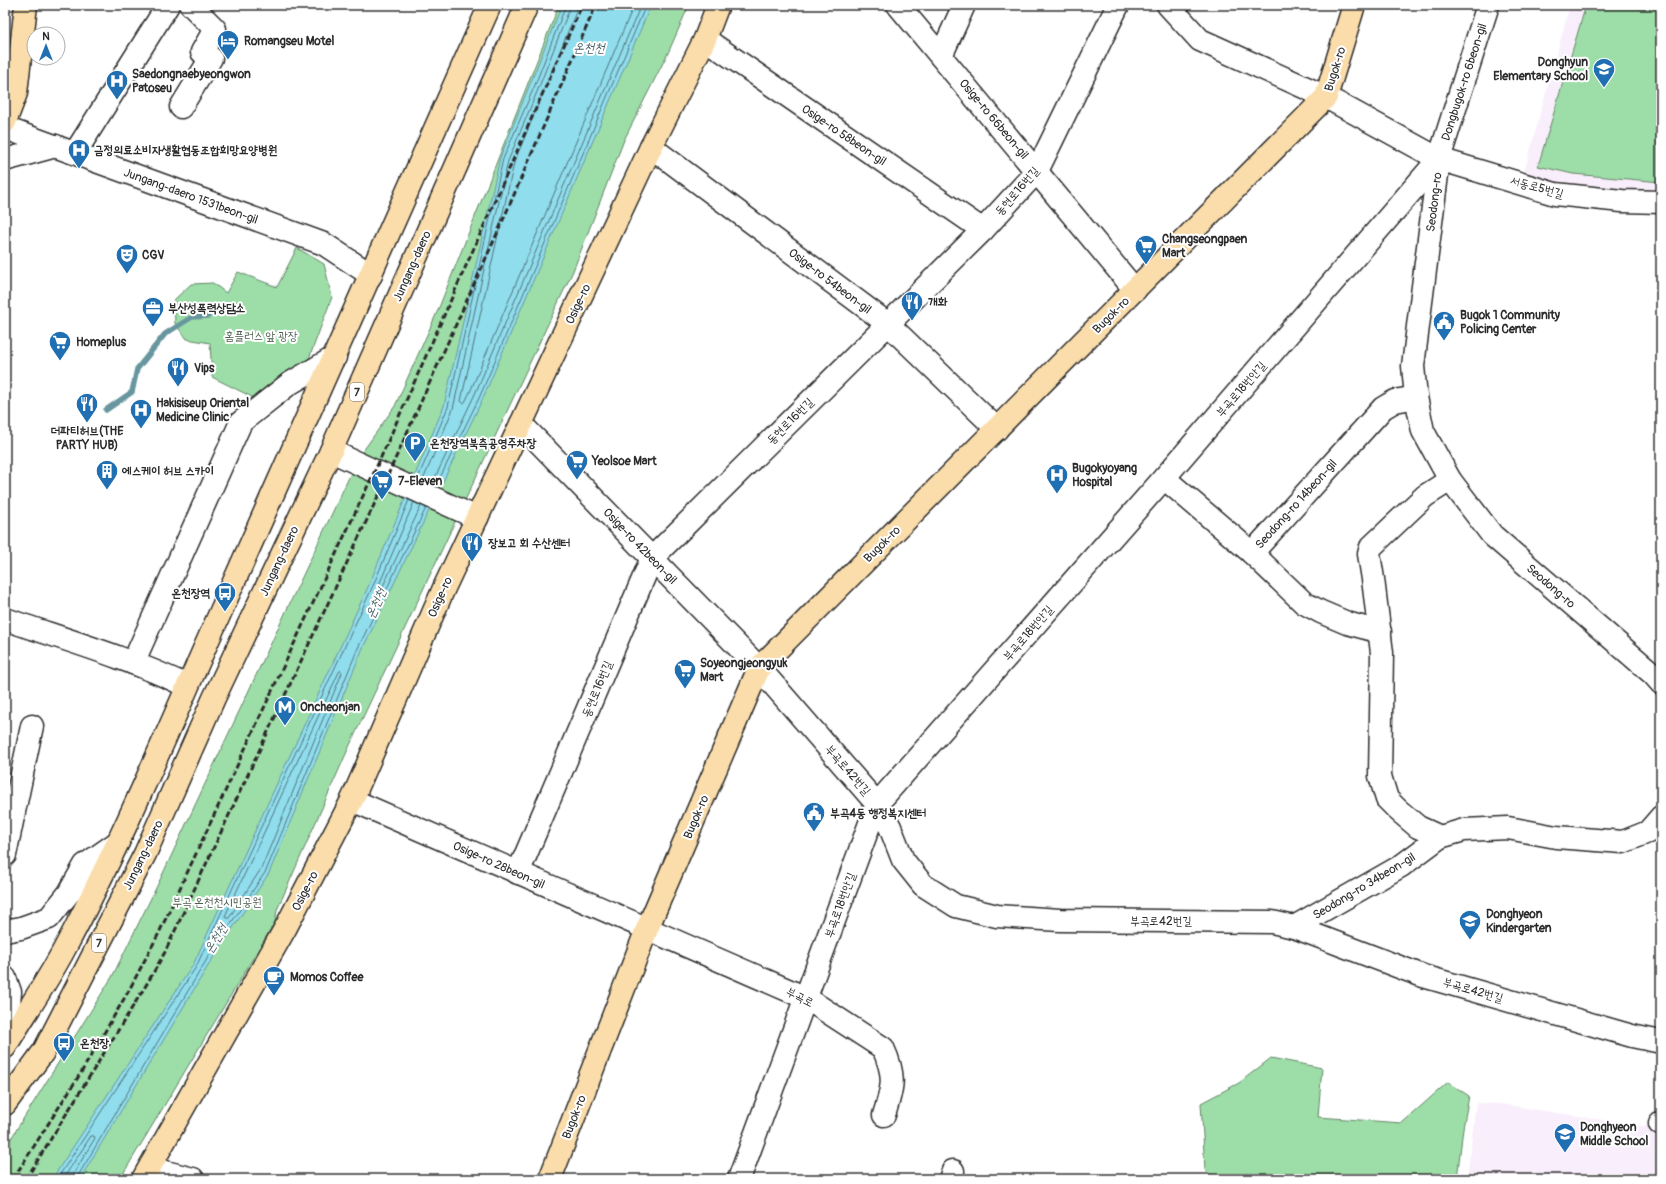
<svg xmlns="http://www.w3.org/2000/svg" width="1666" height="1184" font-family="Pangolin,'Poor Story',sans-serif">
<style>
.built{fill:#f9eefb}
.green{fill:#9ddda7;stroke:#648469}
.water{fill:#8fdded;stroke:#67969f}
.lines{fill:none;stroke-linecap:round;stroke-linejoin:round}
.shore{stroke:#537279;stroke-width:1}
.stream{stroke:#67969f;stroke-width:5.5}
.minor-casing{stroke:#2b2b2b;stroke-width:25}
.major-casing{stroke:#2b2b2b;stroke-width:25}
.minor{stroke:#fff;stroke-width:22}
.major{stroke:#fbddab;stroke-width:22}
.rail{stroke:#2b2b2b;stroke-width:3;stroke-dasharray:6 3;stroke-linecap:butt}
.labels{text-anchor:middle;stroke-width:4;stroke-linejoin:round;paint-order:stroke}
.shield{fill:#fff;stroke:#6b6b6b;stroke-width:1}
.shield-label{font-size:11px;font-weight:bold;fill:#2b2b2b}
.poi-label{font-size:12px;font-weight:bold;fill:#2b2b2b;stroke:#fff;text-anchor:start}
.street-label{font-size:12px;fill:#2b2b2b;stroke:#fff}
.park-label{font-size:12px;fill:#4d6050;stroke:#fff}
.water-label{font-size:13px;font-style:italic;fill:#496065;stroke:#fff}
</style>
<rect width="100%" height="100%" fill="#fff"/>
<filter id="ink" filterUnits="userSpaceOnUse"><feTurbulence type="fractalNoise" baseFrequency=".025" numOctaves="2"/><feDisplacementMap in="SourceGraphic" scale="8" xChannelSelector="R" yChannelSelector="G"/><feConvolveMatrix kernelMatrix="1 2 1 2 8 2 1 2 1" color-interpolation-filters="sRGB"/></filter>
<g filter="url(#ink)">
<!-- built -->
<g class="built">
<polygon points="1570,5 1661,5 1661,192 1558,186 1524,173"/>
<polygon points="1476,1103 1500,1104 1661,1129 1661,1179 1467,1179"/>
</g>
<!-- green -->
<g class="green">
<polygon points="559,5 689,5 669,51 624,140 573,271 349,747 277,910 275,922 120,1179 5,1179 5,1148 112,977 158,884 358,458 395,406 438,310"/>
<polygon points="1586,5 1661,5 1661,182 1573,174 1538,166"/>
<polygon points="297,248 324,264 332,297 304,372 254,398 212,377 210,343 187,339 175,324 174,300 191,284 213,283 226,293 238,272 277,287"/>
<polygon points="1271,1058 1322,1068 1318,1117 1402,1123 1448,1082 1469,1096 1463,1128 1457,1179 1216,1179 1205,1170 1201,1103 1239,1083"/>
</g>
<!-- water -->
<polygon class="water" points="562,5 651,5 483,398 362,650 269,873 211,961 80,1179 52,1179 193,965 368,587 444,406 500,158"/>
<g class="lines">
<!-- shore -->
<g class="shore">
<polyline points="577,5 576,12 514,163 461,401 463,403 465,402 470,392 634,5"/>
<polyline points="418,478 448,407 503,159 535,85 566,5"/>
<polyline points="423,480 453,409 508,161 539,87 571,5"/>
<polyline points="432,484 475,394 641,5"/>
<polyline points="436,486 480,396 646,5"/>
<polyline points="414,502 379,585 380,587 383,586 421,506"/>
<polygon points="341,671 342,673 261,869 229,918 226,918 225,916 339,672"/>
<polyline points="57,1179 196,967 372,588 409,500"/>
<polyline points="63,1179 91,1136 94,1136 95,1138 74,1173 72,1179"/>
<polyline points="77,1179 78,1176 207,959 266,871 358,648 426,508"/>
</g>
<!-- stream -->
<polyline class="stream" points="106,410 132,392 137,369 165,334 192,317 208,316"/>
<!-- minor casing -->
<g class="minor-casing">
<g id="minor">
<polyline points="898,5 1135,290"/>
<polyline points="1168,5 1200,40 1326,97 1439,159 1413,366 1416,397 1423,431 1450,480 1492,535 1653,674 1661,683"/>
<polyline points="705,39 983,230"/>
<polyline points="941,56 964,5"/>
<polyline points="181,107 211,58 202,52 215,29 191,5"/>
<polyline points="5,128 324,244 371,275"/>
<polyline points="651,147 888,324 997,429"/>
<polyline points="75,153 168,5"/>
<polyline points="1439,159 1555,194 1622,201 1661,202"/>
<polyline points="5,160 56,146"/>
<polyline points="521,424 759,668 877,804 890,827 903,860 923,885 956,906 997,916 1060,920 1272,922 1294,927 1423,976 1632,1036 1661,1042"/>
<polyline points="331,451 477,518"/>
<polyline points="1164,478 1252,553 1304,603 1321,612 1347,623 1380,632"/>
<polyline points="1252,553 1383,408 1395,401 1416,397"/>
<path d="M5 619C66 640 129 658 187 686"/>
<polyline points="133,663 241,422 289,384 335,357"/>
<path d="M352 800 806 998 883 1048C896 1076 893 1087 884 1115"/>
<polyline points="1440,837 1418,827 1398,810 1387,799 1380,776 1382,653 1373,579 1369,554 1371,547 1425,496 1450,480"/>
<polyline points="5,855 32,726"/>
<polyline points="518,873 652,558 983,230 1037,171 1118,5"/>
<polyline points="1294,927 1401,866 1440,837 1464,830 1508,828 1556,837 1623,842 1648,832 1661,817"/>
<polyline points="5,931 21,928 49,918 69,893 85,865 118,842"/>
<polyline points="5,978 10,992 8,1017 5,1024"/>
<polyline points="1660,1124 1661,1124"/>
<polyline points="150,1168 193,1179"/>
<polyline points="739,1179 877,804 1164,478 1439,159 1488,5"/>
<polyline points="950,1179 953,1171"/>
</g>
</g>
<!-- major casing -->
<g class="major-casing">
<g id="major">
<polyline points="5,122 16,93 26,5"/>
<path d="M5 1047C25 1014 47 982 65 948 125 836 173 718 225 602 314 403 402 204 490 5"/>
<polyline points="5,1104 44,1051 145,854 214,698 331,451 527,5"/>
<polyline points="143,1179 286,927 352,800 444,588 651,147 705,39 718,5"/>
<polyline points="550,1179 647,929 759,668 1326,97 1354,5"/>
</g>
</g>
<!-- minor -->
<use href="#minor" class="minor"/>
<!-- major -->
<use href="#major" class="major"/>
<!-- rail -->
<g class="rail">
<polyline points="13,1179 82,1071 128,992 159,933 377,466 582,5"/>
<polyline points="26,1179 148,982 165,952 387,477 500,227 596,5"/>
</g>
</g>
</g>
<!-- icons -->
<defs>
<g id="hotel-pin" transform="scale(1.15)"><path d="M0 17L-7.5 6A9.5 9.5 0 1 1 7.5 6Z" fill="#1f6fb2" stroke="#fff"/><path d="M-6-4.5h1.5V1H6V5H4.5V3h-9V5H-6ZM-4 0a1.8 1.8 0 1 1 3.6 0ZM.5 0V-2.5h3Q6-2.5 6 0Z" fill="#fff"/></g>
<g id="school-pin" transform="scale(1.15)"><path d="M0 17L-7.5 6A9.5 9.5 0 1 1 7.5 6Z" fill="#1f6fb2" stroke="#fff"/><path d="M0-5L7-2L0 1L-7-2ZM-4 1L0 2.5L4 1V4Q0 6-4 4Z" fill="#fff"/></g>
<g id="hospital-pin" transform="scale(1.15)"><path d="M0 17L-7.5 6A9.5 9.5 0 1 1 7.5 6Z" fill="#1f6fb2" stroke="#fff"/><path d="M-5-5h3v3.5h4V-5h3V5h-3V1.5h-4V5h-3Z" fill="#fff"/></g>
<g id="supermarket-pin" transform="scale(1.15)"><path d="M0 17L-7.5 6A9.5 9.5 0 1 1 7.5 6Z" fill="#1f6fb2" stroke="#fff"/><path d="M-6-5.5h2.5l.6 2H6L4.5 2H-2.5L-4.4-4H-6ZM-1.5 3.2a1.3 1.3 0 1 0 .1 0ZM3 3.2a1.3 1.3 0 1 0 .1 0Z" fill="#fff"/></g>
<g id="theatre-pin" transform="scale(1.15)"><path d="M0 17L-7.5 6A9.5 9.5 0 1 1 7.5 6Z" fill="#1f6fb2" stroke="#fff"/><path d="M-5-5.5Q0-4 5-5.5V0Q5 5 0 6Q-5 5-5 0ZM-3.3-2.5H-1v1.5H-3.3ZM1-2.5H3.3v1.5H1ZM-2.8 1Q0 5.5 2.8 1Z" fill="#fff"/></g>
<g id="restaurant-pin" transform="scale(1.15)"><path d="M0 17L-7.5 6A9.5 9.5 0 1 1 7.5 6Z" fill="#1f6fb2" stroke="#fff"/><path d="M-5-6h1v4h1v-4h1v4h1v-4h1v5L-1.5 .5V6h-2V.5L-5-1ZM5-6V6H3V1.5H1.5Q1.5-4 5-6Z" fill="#fff"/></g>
<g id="office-pin" transform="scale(1.15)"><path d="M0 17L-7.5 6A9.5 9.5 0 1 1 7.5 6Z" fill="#1f6fb2" stroke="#fff"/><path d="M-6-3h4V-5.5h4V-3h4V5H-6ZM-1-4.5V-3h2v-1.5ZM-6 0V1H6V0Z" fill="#fff"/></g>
<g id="civic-pin" transform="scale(1.15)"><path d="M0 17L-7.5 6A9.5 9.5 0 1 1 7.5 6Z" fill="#1f6fb2" stroke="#fff"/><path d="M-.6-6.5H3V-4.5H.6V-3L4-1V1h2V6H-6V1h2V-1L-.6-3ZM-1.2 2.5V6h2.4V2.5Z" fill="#fff"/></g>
<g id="parking-pin" transform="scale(1.15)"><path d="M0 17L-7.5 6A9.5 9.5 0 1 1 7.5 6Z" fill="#1f6fb2" stroke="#fff"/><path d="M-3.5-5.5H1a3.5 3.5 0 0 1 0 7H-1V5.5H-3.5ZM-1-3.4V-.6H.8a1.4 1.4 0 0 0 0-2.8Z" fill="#fff"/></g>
<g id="building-pin" transform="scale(1.15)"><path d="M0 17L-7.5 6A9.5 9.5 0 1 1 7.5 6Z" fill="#1f6fb2" stroke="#fff"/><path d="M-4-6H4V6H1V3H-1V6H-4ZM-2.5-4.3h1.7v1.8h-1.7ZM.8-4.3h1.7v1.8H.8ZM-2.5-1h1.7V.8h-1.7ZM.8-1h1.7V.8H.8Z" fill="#fff"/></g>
<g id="bus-pin" transform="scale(1.15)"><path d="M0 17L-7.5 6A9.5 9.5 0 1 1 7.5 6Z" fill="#1f6fb2" stroke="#fff"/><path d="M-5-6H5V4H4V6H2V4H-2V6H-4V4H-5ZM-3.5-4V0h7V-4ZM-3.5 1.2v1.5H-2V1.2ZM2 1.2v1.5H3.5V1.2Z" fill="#fff"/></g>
<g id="metro-pin" transform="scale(1.15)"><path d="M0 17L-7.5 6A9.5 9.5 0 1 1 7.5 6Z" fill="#1f6fb2" stroke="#fff"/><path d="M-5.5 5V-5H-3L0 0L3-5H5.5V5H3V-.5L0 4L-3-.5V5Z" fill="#fff"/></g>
<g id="cafe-pin" transform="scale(1.15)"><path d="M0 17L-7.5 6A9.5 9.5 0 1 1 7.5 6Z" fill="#1f6fb2" stroke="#fff"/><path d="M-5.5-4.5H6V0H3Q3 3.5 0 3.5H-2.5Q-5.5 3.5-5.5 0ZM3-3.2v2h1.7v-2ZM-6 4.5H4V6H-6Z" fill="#fff"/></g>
</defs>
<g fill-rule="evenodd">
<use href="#hotel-pin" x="228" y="41"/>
<use href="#school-pin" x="1604" y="69"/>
<use href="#hospital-pin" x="117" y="81"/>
<use href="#hospital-pin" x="79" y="150"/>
<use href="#supermarket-pin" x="1146" y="246"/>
<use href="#theatre-pin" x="127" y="255"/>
<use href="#restaurant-pin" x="912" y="302"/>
<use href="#office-pin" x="153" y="308"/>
<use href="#civic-pin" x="1444" y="322"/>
<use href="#supermarket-pin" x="60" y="342"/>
<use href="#restaurant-pin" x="178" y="368"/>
<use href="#restaurant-pin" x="87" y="404"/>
<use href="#hospital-pin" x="141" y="410"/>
<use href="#parking-pin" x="415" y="443"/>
<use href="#supermarket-pin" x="577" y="461"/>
<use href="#building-pin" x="107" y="471"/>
<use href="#hospital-pin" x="1057" y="475"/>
<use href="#supermarket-pin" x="382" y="481"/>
<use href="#restaurant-pin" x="472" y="543"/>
<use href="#bus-pin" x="225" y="593"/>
<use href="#supermarket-pin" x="685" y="670"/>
<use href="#metro-pin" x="285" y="707"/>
<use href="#civic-pin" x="814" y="813"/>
<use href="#school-pin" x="1470" y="921"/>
<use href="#cafe-pin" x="274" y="977"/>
<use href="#bus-pin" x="64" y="1043"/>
<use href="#school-pin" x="1565" y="1134"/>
</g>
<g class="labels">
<!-- shield labels -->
<g class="shield">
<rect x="350" y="383" width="14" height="18" rx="3"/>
<rect x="92" y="934" width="14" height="18" rx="3"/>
</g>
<g class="shield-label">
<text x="357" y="396">7</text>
<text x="99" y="947">7</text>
</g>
<!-- poi labels -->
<g class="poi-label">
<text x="244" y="45">Romangseu Motel</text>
<text x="1588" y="66" text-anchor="end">Donghyun<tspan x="1588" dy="14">Elementary School</tspan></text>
<text x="132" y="78">Saedongnaebyeongwon<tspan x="132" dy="14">Patoseu</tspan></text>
<text x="94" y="154">금정의료소비자생활협동조합희망요양병원</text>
<text x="1162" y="243">Changseongpaen<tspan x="1162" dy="14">Mart</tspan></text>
<text x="142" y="259">CGV</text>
<text x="928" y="306">개화</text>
<text x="168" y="312">부산성폭력상담소</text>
<text x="1460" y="319">Bugok 1 Community<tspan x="1460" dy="14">Policing Center</tspan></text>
<text x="76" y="346">Homeplus</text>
<text x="194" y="372">Vips</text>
<text x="156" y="407">Hakisiseup Oriental<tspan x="156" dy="14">Medicine Clinic</tspan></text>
<text x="87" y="435" text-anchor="middle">더파티허브(THE<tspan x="87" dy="14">PARTY HUB)</tspan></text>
<text x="430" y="447">온천장역북측공영주차장</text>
<text x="592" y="465">Yeolsoe Mart</text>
<text x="1072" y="472">Bugokyoyang<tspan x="1072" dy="14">Hospital</tspan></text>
<text x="122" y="475">에스케이 허브 스카이</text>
<text x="398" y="485">7-Eleven</text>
<text x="488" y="547">장보고 회 수산센터</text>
<text x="210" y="597" text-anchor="end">온천장역</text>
<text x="700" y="667">Soyeongjeongyuk<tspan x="700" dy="14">Mart</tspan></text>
<text x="300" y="711">Oncheonjan</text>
<text x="830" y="817">부곡4동 행정복지센터</text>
<text x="1486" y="918">Donghyeon<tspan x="1486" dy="14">Kindergarten</tspan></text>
<text x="290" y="981">Momos Coffee</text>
<text x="80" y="1047">온천장</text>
<text x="1580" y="1131">Donghyeon<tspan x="1580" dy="14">Middle School</tspan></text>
</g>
<!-- street labels -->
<g class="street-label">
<text transform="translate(1335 69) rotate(-73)" y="4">Bugok-ro</text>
<text transform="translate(1464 82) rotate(-72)" y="4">Dongbugok-ro 6beon-gil</text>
<text transform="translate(994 119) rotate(50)" y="4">Osige-ro 66beon-gil</text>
<text transform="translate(844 135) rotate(34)" y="4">Osige-ro 58beon-gil</text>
<text transform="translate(1537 187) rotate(15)" y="4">서동로5번길</text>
<text transform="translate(1017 191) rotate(-49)" y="4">동현로16번길</text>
<text transform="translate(191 196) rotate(20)" y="4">Jungang-daero 1531beon-gil</text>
<text transform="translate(1434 202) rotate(-83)" y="4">Seodong-ro</text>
<text transform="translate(412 266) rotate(-66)" y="4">Jungang-daero</text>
<text transform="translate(830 281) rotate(37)" y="4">Osige-ro 54beon-gil</text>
<text transform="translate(578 304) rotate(-65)" y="4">Osige-ro</text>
<text transform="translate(1111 315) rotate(-45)" y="4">Bugok-ro</text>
<text transform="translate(1241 389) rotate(-49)" y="4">부곡로18번안길</text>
<text transform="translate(790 421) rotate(-45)" y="4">동현로16번길</text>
<text transform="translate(1296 504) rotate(-48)" y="4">Seodong-ro 14beon-gil</text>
<text transform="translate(882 544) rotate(-45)" y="4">Bugok-ro</text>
<text transform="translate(640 546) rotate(46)" y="4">Osige-ro 42beon-gil</text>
<text transform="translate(279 561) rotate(-65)" y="4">Jungang-daero</text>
<text transform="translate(1551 586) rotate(41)" y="4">Seodong-ro</text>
<text transform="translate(440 597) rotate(-66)" y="4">Osige-ro</text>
<text transform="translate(1028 633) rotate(-49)" y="4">부곡로18번안길</text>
<text transform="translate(597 689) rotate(-67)" y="4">동현로16번길</text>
<text transform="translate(848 770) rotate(49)" y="4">부곡로42번길</text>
<text transform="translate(696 817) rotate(-67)" y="4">Bugok-ro</text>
<text transform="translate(143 855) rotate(-64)" y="4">Jungang-daero</text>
<text transform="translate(499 865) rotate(24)" y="4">Osige-ro 28beon-gil</text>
<text transform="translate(1364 886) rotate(-31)" y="4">Seodong-ro 34beon-gil</text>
<text transform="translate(305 891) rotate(-63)" y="4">Osige-ro</text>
<text transform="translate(840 905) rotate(-70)" y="4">부곡로18번안길</text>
<text x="1161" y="925">부곡로42번길</text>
<text transform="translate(1473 990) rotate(16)" y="4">부곡로42번길</text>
<text transform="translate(800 997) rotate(27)" y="4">부곡로</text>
<text transform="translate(574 1117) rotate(-69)" y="4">Bugok-ro</text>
</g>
<!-- park labels -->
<g class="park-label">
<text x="261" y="340">홈플러스 앞 광장</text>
<text x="217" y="906">부곡 온천천시민공원</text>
</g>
<!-- water labels -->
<g class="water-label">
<text x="589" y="52">온천천</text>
<text transform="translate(375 603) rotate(-66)" y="5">온천천</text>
<text transform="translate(215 938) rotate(-58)" y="5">온천천</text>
</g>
</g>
<!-- margin -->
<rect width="1666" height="1184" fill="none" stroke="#fff" stroke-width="20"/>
<rect x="10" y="10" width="1646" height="1164" fill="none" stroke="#2b2b2b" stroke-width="1.5" filter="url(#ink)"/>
<!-- north arrow -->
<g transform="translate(46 46)"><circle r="19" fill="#ffffff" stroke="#aaaaaa"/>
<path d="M0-3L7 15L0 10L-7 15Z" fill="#1f6fb2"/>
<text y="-6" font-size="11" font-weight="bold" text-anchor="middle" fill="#2b2b2b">N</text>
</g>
</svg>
